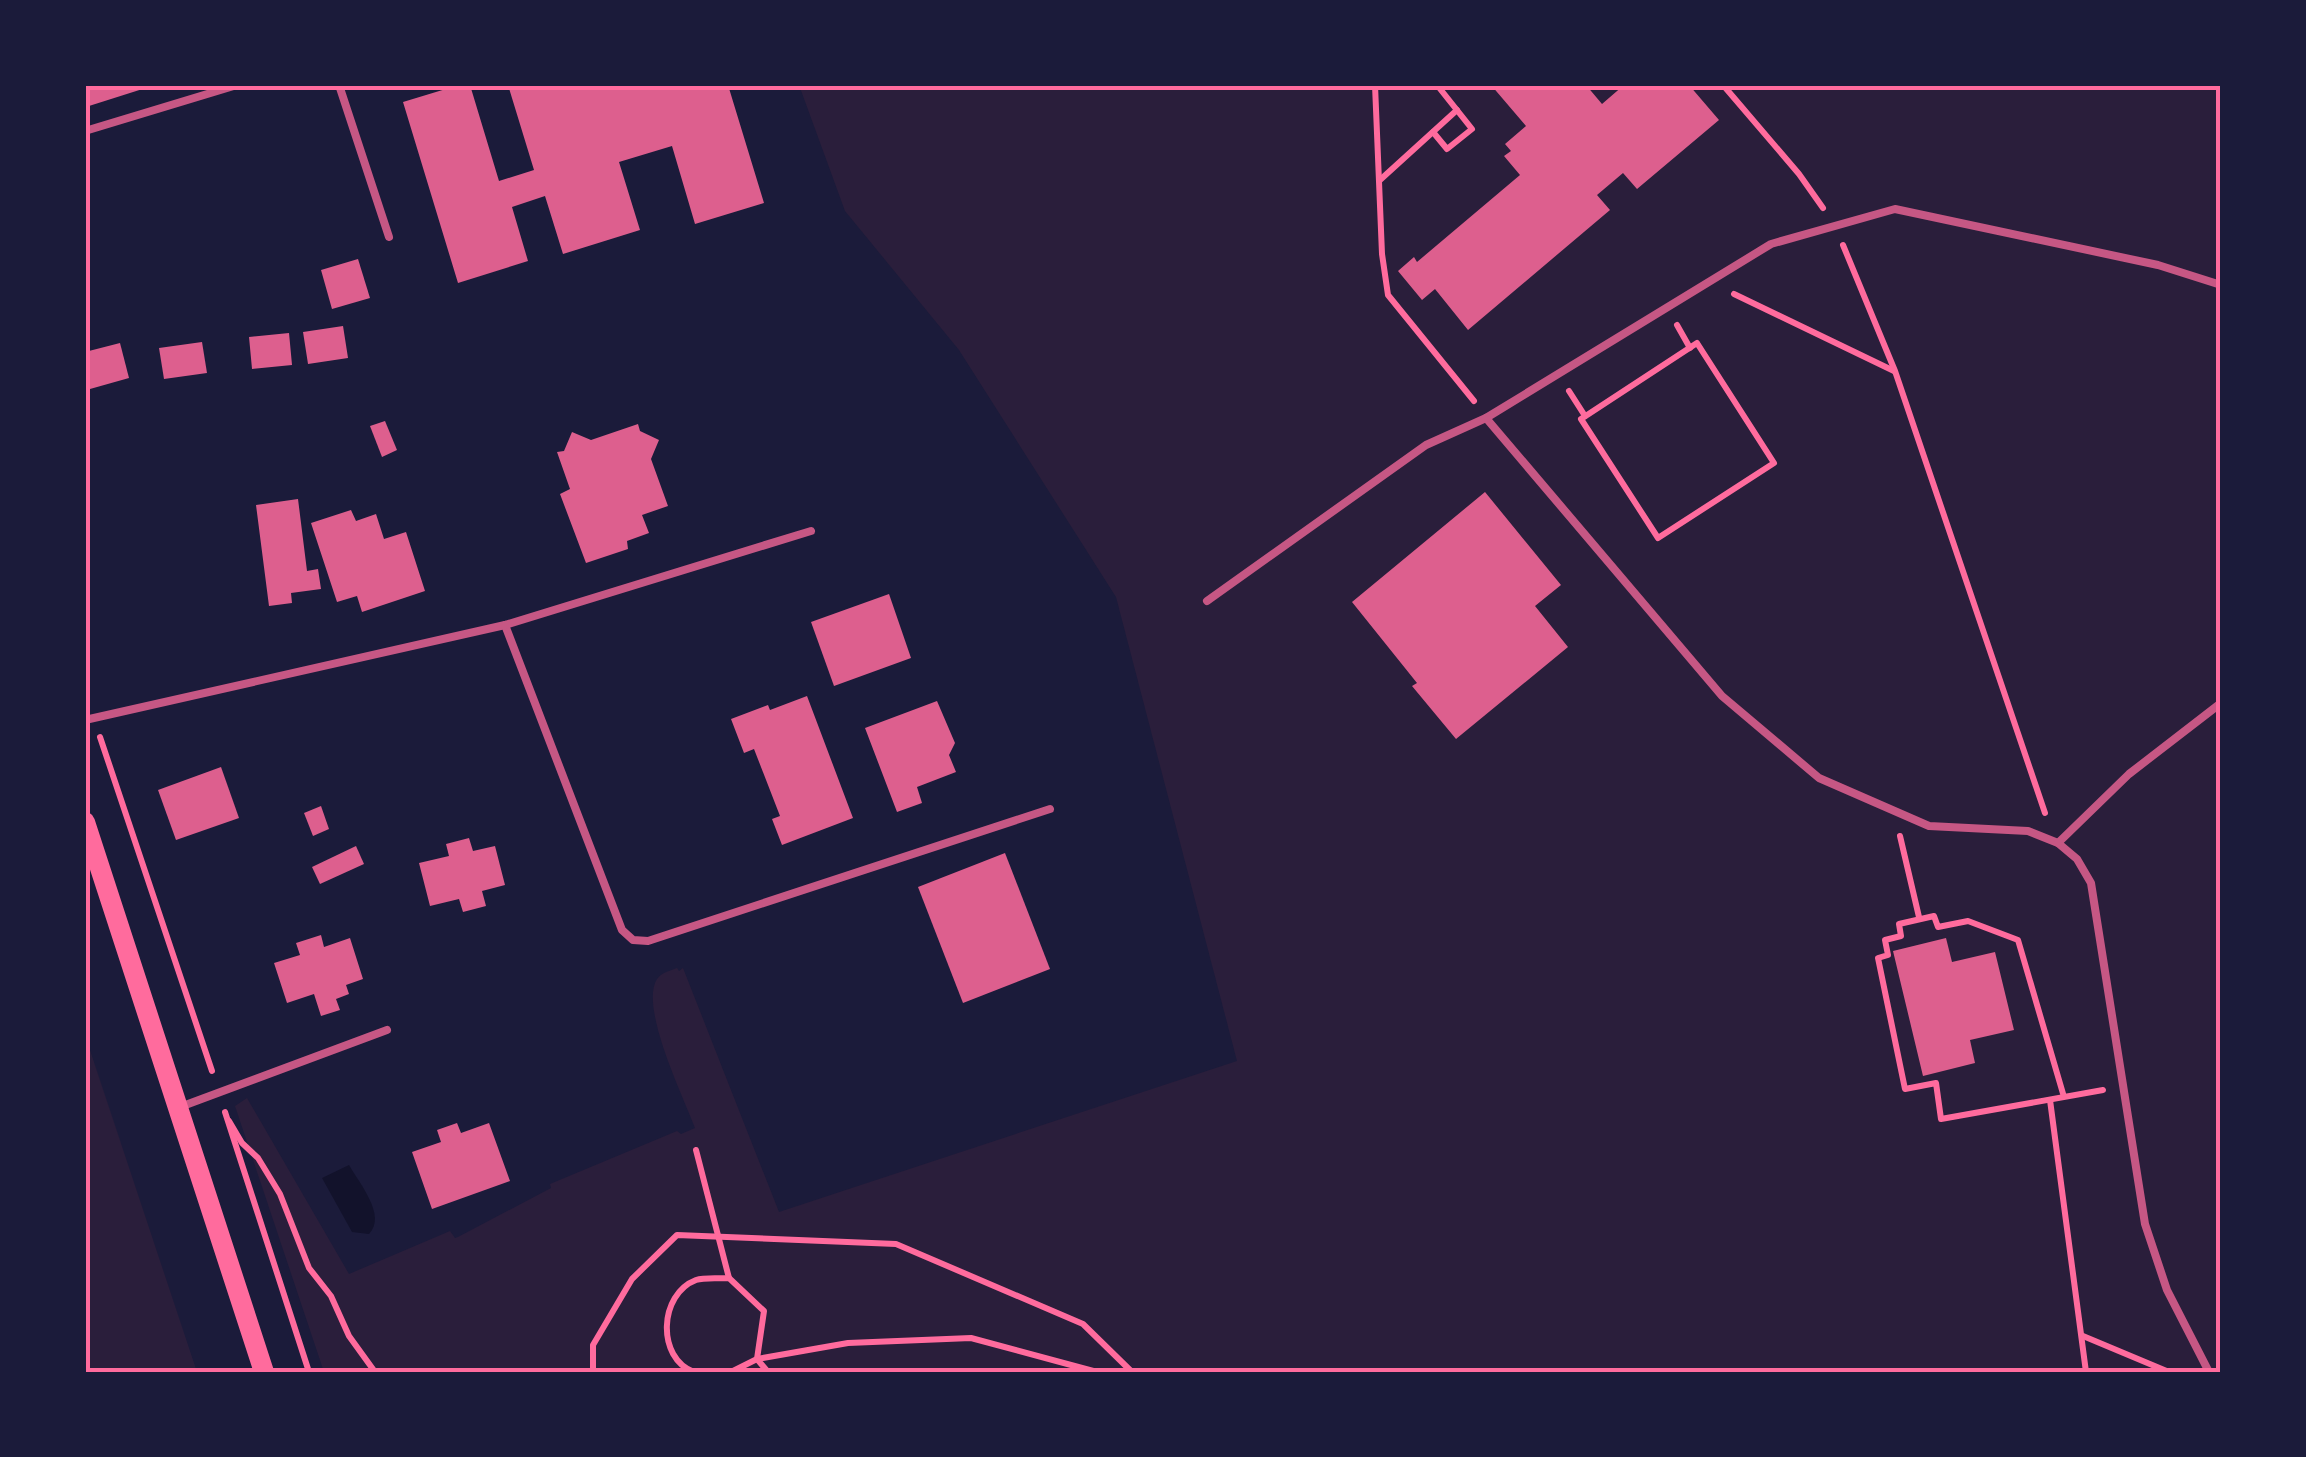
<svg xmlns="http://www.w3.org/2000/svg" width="2306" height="1457" font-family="Barlow,sans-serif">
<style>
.green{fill:#2a1e3b}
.water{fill:#12122b}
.building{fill:#dd5f8e}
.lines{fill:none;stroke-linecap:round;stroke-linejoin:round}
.path{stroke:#ff6b9d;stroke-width:6}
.service{stroke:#c65784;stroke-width:8}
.secondary{stroke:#ff6b9d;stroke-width:20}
.neatline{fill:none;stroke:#ff6b9d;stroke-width:4}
</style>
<rect width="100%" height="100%" fill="#1b1b3a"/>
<!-- green -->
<g class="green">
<path d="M799 85H2221V1372H324L235 1106 247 1098 349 1274 450 1231 455 1238 458 1237 551 1188 550 1184 677 1131 681 1134 695 1128C684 1098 639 1007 657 979 662 972 670 971 677 968L679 971 683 968 779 1212 1237 1061 1116 597 959 350 845 211Z"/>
<polygon points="85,1035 197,1372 85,1372"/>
</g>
<!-- water -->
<path class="water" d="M349 1165C360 1184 387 1216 369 1234L352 1232 322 1178Z"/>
<!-- building -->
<g class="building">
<polygon points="85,85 152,85 152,86 89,106"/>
<polygon points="459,85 470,85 499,181 534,170 508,85 728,85 764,203 695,224 672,146 619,162 640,230 563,254 545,196 512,207 528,261 458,283 403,102"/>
<polygon points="1491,85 1586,85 1602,104 1624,85 1689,85 1719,120 1637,189 1623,173 1597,195 1610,210 1468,330 1435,289 1422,300 1398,271 1414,257 1417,262 1520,175 1504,156 1511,151 1505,144 1526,126"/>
<polygon points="358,259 370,298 332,309 321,270"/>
<polygon points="343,326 348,358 308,364 303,332"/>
<polygon points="289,333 292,365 252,369 249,337"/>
<polygon points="202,342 207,373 164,379 159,348"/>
<polygon points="120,343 129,378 90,389 85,352"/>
<polygon points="385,421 397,450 382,457 370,426"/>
<polygon points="638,424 640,431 659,440 651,459 668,506 642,515 649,533 627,541 628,549 586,563 560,494 570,489 557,452 564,451 572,432 591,440"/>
<polygon points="1485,492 1561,585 1535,606 1568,647 1456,739 1412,686 1417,683 1352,602"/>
<polygon points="298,499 307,571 318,569 321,589 291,593 292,603 269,606 256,505"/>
<polygon points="351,510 356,521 376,514 384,539 406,532 425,591 362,612 357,596 337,602 311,523"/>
<polygon points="889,594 911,658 834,686 811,622"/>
<polygon points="807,696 853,818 782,845 772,819 780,816 754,749 744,753 731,719 768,705 770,710"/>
<polygon points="937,701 955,743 949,755 956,772 917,787 922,803 897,812 865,728"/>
<polygon points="221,767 239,818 176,840 158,790"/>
<polygon points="321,806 329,829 313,836 304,813"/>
<polygon points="469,838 473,851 495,846 505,885 482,891 486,906 463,912 459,899 430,906 419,863 449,856 446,844"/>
<polygon points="356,846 364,864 320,884 312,867"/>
<polygon points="1005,853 1050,969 963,1003 918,887"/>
<polygon points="321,935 324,947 350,938 363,979 346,985 349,994 336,999 340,1010 321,1016 314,994 287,1003 274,963 300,955 296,943"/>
<polygon points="1946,938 1952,962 1995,952 2014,1030 1970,1040 1975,1063 1923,1076 1893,951"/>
<polygon points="457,1123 461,1133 489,1123 510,1181 432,1209 412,1152 441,1142 437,1130"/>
</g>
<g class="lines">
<!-- path -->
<g class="path">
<polyline points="1375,85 1382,254 1388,295 1474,401"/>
<polyline points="1723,85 1799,174 1823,208"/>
<polyline points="1433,132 1447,149 1472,129 1437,85"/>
<polyline points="1380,180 1457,110"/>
<polyline points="1843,245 1895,371 2045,813"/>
<polyline points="1734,294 1894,371"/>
<polyline points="1677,325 1690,348"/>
<polygon points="1697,343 1774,463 1658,538 1581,419"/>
<polyline points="1569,391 1585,416"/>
<polyline points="100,737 212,1071"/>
<polyline points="1900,836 1919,917"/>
<polyline points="2064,1097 2018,940 1968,921 1938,927 1934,916 1899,924 1901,936 1885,940 1888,955 1878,958 1905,1089 1936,1083 1941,1119 2103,1090"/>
<polyline points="2050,1100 2086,1372"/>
<polyline points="225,1112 309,1372"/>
<polyline points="229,1121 242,1143 258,1158 280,1194 309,1268 331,1296 349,1336 375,1372"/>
<polyline points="696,1150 729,1278"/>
<polyline points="2083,1336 2169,1372"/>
<polyline points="593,1372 593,1345 632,1279 677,1235 896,1244 1083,1324 1132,1372"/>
<path d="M694 1372C656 1358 659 1294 696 1280 705 1277 720 1279 729 1278L764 1311 757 1359 768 1372"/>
<polyline points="731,1372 757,1359 848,1343 971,1338 1097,1372"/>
</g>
<!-- service -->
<g class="service">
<polyline points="339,85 389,237"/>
<polyline points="85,131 237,85"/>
<polyline points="1486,418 1722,696 1819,778 1929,826 2028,831 2058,843 2077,859 2091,883 2145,1224 2167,1290 2209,1372"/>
<polyline points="1207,601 1426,445 1486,418 1771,244 1895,209 2158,265 2221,285"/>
<polyline points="505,625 622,930 633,940 648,941 1050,809"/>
<polyline points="85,720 505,625 811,531"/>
<polyline points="2058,843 2129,774 2221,703"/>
<polyline points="180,1107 387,1030"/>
</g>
<!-- secondary -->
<polyline class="secondary" points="85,822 264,1372"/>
</g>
<!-- border -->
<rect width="2306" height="1457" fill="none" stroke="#1b1b3a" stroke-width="175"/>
<rect x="88" y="88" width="2130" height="1282" class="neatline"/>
</svg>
